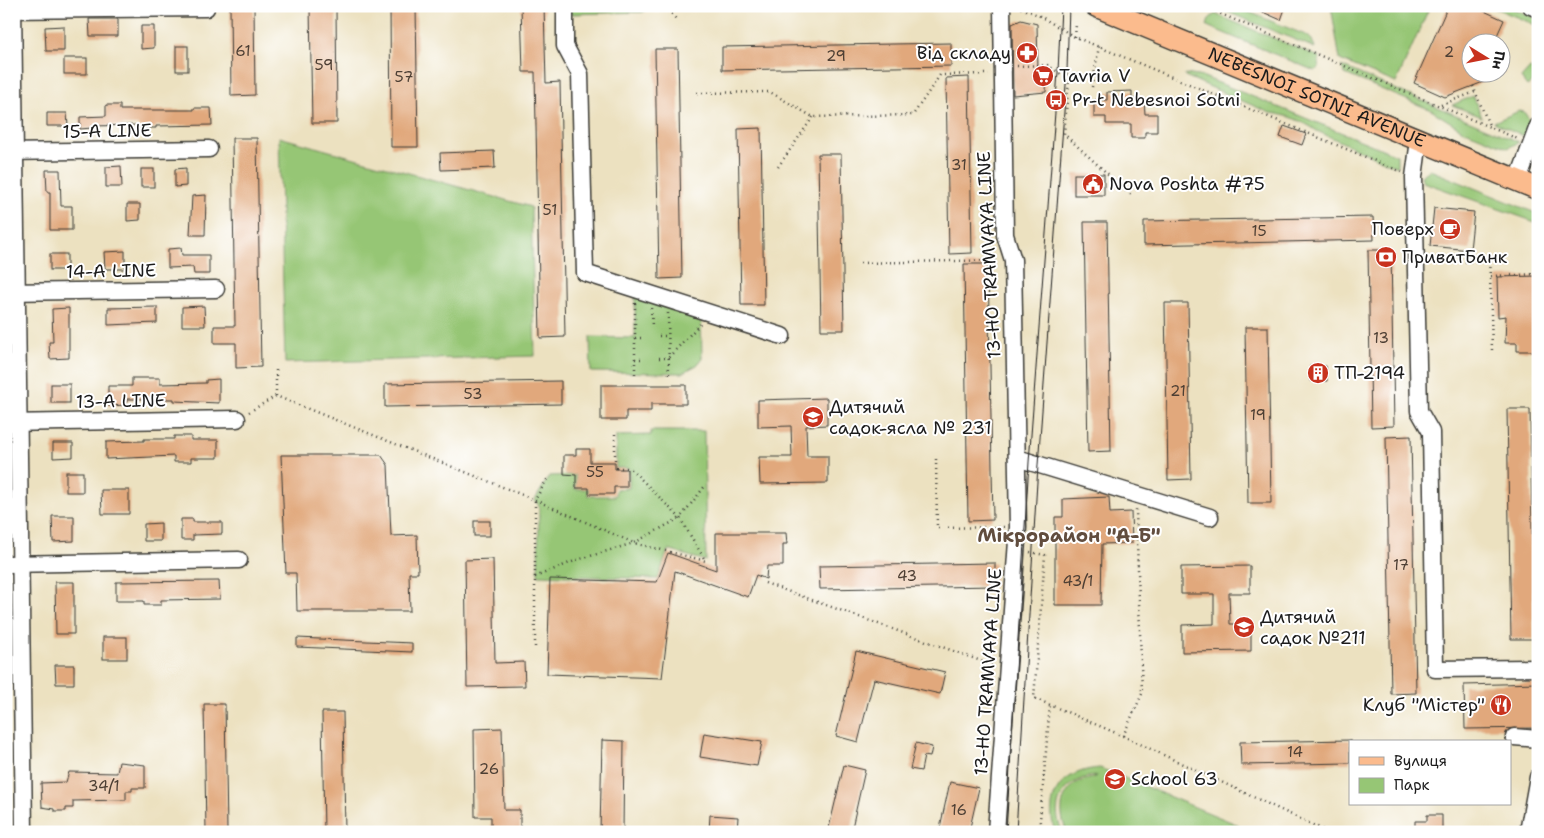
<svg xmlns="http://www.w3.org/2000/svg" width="1544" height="838" font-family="'Shantell Sans',sans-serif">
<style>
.green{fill:#96c675;stroke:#597148}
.building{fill:#e1a87c}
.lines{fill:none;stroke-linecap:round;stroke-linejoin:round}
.minor-casing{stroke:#3b3a35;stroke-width:19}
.major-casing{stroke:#3b3a35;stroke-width:24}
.path{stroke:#3b3a35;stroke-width:2.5;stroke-dasharray:1 4;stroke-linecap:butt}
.minor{stroke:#fff;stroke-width:16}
.major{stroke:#fbbb8d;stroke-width:21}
.tram{stroke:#1c1c1c;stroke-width:1}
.labels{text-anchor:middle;stroke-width:4;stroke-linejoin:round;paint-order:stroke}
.number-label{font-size:15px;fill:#4d3f34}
.poi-label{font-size:18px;fill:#1c1c1c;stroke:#fff;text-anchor:start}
.street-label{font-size:18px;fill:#1c1c1c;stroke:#fff}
.neighbourhood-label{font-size:19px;font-weight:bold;fill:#614d3e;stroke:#fff}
</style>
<rect width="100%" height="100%" fill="#fff"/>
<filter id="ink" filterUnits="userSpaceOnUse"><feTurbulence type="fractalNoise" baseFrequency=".02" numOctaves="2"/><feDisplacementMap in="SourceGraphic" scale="10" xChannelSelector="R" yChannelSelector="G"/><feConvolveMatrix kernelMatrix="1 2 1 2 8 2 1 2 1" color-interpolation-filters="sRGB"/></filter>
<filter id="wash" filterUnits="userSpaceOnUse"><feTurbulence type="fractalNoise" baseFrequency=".0096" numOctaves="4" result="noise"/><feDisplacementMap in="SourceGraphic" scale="20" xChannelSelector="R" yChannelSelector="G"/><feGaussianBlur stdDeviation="1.12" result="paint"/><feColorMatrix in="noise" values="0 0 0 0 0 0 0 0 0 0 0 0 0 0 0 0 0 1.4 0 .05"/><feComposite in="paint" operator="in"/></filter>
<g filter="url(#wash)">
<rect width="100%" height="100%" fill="#ece1c0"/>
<!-- green -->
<g class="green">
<polygon points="570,6 652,6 643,12 570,14"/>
<polygon points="1224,6 1234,6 1308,36 1312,40 1315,48 1220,9"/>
<polygon points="1331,6 1430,6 1396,83 1340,60"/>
<polygon points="1490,6 1507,6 1538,19 1538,26"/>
<polygon points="1215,14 1319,57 1319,67 1315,71 1207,26 1209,19"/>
<path d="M1538 62C1538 73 1536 80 1527 86L1521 78 1530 68 1534 69Z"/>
<polygon points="1341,66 1519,142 1508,148 1463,130 1431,110 1345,74"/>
<path d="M1185 74 1204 77 1397 155V167L1317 131C1303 121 1287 115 1270 113L1185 76Z"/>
<polygon points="1473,96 1482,117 1452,105"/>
<polygon points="1519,111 1524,112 1530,121 1524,136 1494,122"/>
<polygon points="279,137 531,207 535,356 285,363"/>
<polygon points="1430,170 1538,214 1538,223 1423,182 1421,176"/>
<polygon points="635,289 701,310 702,359 697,365 682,373 591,372 590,337 635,338"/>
<polygon points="651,431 704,431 706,561 668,550 658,579 538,575 539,506 535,500 549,476 575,475 575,489 588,489 588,496 615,496 616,489 629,488 629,468 616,468 616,436 651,435"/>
<path d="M1100 768 1236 824 1245 832H1235L1222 826 1230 832H1067C1059 815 1059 797 1075 784 1081 780 1092 779 1097 776 1067 777 1047 804 1063 832H1055C1043 795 1063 770 1100 768Z"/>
</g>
<g id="blocks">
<!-- building -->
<g class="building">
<polygon points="230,6 254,6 255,95 231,96"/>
<polygon points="310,6 336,6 337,123 312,123"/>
<polygon points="390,6 416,6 418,147 391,147"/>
<polygon points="521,6 544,6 546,83 560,82 565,337 540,338 535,72 523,72"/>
<polygon points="1249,6 1286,6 1281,20"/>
<polygon points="1448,6 1473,6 1504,20 1494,42 1472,42 1472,72 1506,73 1445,97 1414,83"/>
<polygon points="89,19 118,19 118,36 90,36"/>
<polygon points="1021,20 1037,24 1038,70 1047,70 1046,92 1013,95 1012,24"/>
<polygon points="64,26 64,51 46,51 45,27"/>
<polygon points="141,26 154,26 154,48 141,49"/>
<polygon points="951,43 951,66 722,70 722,47"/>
<rect x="176" y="46" width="12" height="25"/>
<polygon points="655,49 678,49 682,278 659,279"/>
<rect x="64" y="58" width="23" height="16"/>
<polygon points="969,77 972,253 949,254 946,78"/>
<polygon points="1132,91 1132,99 1144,99 1145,114 1157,114 1157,132 1145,132 1145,138 1131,138 1131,124 1106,124 1106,117 1094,117 1094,100 1107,100 1107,92"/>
<polygon points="106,105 120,105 120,110 194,110 194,108 211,108 212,125 156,126 156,128 138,128 138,125 92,126 92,128 80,129 80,117 106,116"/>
<polygon points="47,113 67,113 68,126 47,126"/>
<polygon points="1284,126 1306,134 1302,145 1280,137"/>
<polygon points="761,128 764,305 741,305 738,129"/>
<polygon points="232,138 257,138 261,367 236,368 236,343 214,343 214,326 235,326"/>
<polygon points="494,151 495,168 441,170 440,153"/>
<polygon points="818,154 841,154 844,330 821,330"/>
<polygon points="121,166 122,187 106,187 106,167"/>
<polygon points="186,168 186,186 175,187 175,169"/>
<rect x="141" y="169" width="13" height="18"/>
<polygon points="46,170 60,170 61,206 72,206 72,230 50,230 50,192 47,192"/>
<rect x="1074" y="174" width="30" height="21"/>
<polygon points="206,195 205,235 190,235 192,196"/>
<polygon points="127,204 140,204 140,220 127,221"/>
<polygon points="1434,208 1474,212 1470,250 1430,246"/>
<polygon points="1373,217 1374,240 1144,245 1144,221"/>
<polygon points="1084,222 1107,222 1111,451 1088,452"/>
<polygon points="181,248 182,255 209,255 209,274 194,274 193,267 168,268 168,249"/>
<polygon points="1368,250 1391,250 1394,426 1371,427"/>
<polygon points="125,251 125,269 105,269 104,252"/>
<rect x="50" y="254" width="17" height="16"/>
<polygon points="964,264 988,264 993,520 968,521"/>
<polygon points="1538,276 1538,351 1517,351 1517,343 1505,343 1506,316 1498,317 1497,277"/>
<polygon points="1165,303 1188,303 1191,479 1168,480"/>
<polygon points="204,306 205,326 182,326 182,307"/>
<polygon points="157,307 157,323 108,325 108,308"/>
<polygon points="69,308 69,358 50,359 49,342 53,342 52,309"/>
<polygon points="1245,327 1268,327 1271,503 1248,503"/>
<polygon points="1310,366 1326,366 1327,381 1310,381"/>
<polygon points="132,378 160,378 160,384 206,383 206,380 219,379 219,403 174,401 174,399 127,399 127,405 108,406 108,386 132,386"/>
<polygon points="561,381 561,404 385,407 385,384"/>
<rect x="51" y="384" width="19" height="19"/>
<polygon points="601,385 686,385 686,404 651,404 651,411 626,411 626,420 601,420"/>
<polygon points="827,398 827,425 806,426 807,456 828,456 828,483 760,484 759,457 792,457 791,426 758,427 758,400"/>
<polygon points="1507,409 1530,409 1534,639 1511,639"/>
<polygon points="174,436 191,436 191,440 218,440 218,458 191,458 191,462 174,462 174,456 106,459 106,442 144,441 144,439 174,439"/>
<polygon points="1411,436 1416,693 1391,694 1386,437"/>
<polygon points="53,443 73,443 73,457 53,458"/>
<polygon points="576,449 590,449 590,462 615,462 615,469 627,469 627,487 614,487 614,494 589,494 589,488 576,488 576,475 564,474 564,455 576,455"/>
<polygon points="281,455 381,455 388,465 391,536 417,535 418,573 409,573 410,611 297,611 296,573 286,573"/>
<rect x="66" y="472" width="17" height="20"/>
<polygon points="101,490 129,490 129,514 102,514"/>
<polygon points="1109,497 1110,513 1131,512 1132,543 1102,544 1101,605 1055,605 1055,517 1063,517 1063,499"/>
<polygon points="52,516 74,516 74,541 53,542"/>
<polygon points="181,519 193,519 193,522 222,522 222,534 193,535 193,540 181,540"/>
<rect x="474" y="521" width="16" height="15"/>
<polygon points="161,523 161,541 144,541 144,524"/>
<polygon points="716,533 786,533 787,544 783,544 783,566 767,566 766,579 756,575 748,597 675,571 662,678 547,674 550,579 657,582 668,553 716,570"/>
<polygon points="493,559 495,663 524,662 525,686 467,687 465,560"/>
<polygon points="995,563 995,586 820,589 819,566"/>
<polygon points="1250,566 1250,593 1229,593 1230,624 1251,624 1251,651 1182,652 1182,625 1214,624 1214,594 1181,594 1181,567"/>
<polygon points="219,581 220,599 161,600 161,605 144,605 144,601 116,601 116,582"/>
<polygon points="55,582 74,582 74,634 56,634"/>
<rect x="103" y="637" width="24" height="22"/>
<polygon points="297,638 412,643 412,652 297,647"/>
<polygon points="856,651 945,672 940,694 874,679 858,742 836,736"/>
<polygon points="55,665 74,665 74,684 56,684"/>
<polygon points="1537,683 1538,728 1465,729 1464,685"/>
<polygon points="204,704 225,704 227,832 206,832"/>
<polygon points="322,712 343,712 345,832 324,832"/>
<polygon points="502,728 504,810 520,810 520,832 491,832 491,817 475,817 474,729"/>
<polygon points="704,733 762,742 757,766 700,757"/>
<polygon points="602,740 624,741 623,832 600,832"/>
<polygon points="1350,740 1350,763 1241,765 1240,742"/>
<polygon points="916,743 932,747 930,757 924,756 921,771 910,769"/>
<polygon points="119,762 145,765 145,788 132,788 132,791 126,791 126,800 73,801 73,808 66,808 66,811 54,811 54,809 42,807 41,783 66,782 69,772 117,773"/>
<polygon points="844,765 865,770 851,832 828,832"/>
<polygon points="950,782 979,788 969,832 939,832"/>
<polygon points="710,815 738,817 737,832 709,832"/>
<polygon points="1427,815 1442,815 1442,832 1415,832 1415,821 1427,821"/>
</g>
</g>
</g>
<g filter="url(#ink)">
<use href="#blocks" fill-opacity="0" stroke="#3b3a35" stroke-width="1"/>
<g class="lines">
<!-- minor casing -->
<g class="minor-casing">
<g id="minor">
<polyline points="13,6 24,832"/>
<polyline points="565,6 565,46 580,74 585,273 782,336"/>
<polyline points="1531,6 1538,9"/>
<polyline points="6,10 206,8"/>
<polyline points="1419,140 1414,177 1419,411 1431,432 1435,669 1538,668"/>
<polyline points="6,152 209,149"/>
<polyline points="1518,180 1538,126"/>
<polyline points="6,292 216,289"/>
<polyline points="6,423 237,419"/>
<polyline points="1017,458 1210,517"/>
<polyline points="6,564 239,560"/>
<polyline points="1514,737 1538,739"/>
<polyline points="996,832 1018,527 1013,260 1005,235 1002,6"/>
<polyline points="1528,832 1538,777"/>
</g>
</g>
<!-- major casing -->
<g class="major-casing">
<g id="major">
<path id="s1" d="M1096 6 1538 189"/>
</g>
</g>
<!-- path -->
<g class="path">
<polyline points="665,6 676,19"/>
<polyline points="1016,6 1038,15 1075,37 1402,172"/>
<polyline points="1202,6 1518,139"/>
<polyline points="1075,37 1076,24"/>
<polyline points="1017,66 1047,65 1069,79 1064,134 1132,196"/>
<polyline points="1473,86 1489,125"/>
<polyline points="1092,87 1099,46"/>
<polyline points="697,93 770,92 813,117 913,115 940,75 989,74"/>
<polyline points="1441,105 1475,92"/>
<polyline points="778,167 813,117"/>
<polyline points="1430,262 1489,261 1490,276"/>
<polyline points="860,263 999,260"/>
<polyline points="635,303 635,376"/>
<polyline points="651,308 652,326"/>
<polyline points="668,313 669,377"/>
<polyline points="659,336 668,336"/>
<polyline points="635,338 645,338"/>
<polyline points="1492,350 1490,276 1538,274"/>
<polyline points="659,358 668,358 700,324"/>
<polyline points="635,359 645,359"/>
<polyline points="276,370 276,396 535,500 634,543 706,561"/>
<polyline points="249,412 276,396"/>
<polyline points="615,434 615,468 630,468 680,518 705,560"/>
<polyline points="936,459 937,528 1004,527"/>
<polyline points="1030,552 1045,555 1034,698 1123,736 1328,832"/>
<polyline points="535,577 577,560 634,543 680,518 705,486"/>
<polyline points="765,583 995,666"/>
<polyline points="535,647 535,500 549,476"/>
<polyline points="1123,736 1142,694 1136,509"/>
<polyline points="1039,832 1050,705"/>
</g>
<!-- minor -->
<use href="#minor" class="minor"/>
<!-- major -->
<use href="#major" class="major"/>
<!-- tram -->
<g class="tram">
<polyline points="1006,832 1029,462 1058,72 1061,6"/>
<polyline points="1016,832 1038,465 1067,71 1069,6"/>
</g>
</g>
</g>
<!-- icons -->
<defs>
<g id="pharmacy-disc" transform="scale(1.125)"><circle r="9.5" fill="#c8321e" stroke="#fff"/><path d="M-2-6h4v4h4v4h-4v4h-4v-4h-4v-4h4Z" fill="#fff"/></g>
<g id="supermarket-disc" transform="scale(1.125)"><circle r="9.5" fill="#c8321e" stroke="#fff"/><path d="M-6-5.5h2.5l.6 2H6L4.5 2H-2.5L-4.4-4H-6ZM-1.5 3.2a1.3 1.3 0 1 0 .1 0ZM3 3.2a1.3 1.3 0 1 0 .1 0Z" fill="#fff"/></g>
<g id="bus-disc" transform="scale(1.125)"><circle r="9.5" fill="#c8321e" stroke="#fff"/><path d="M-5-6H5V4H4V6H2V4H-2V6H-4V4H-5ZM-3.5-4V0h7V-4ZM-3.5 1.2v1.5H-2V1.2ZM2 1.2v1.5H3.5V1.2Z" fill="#fff"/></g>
<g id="civic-disc" transform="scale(1.125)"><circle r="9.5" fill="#c8321e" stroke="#fff"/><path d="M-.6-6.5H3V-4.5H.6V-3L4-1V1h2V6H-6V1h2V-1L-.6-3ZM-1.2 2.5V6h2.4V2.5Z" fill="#fff"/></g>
<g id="cafe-disc" transform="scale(1.125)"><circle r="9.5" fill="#c8321e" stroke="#fff"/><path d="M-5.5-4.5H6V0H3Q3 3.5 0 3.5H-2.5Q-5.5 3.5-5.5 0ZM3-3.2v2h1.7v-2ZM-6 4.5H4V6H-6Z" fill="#fff"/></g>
<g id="bank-disc" transform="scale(1.125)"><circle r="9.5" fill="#c8321e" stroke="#fff"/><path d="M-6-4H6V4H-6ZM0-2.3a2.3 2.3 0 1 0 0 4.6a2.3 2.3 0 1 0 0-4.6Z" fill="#fff"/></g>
<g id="building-disc" transform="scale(1.125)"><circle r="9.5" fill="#c8321e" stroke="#fff"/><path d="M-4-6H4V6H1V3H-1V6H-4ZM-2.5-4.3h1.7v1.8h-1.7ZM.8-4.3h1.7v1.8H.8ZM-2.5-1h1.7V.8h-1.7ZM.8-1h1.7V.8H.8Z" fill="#fff"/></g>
<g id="school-disc" transform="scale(1.125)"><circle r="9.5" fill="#c8321e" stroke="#fff"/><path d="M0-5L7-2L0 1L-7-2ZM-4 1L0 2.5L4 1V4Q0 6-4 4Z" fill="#fff"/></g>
<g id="restaurant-disc" transform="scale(1.125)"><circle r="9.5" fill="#c8321e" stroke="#fff"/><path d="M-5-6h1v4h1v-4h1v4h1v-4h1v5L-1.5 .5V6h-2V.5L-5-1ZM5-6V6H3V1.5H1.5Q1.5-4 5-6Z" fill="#fff"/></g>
</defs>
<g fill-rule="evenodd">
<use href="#pharmacy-disc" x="1027" y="53"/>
<use href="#supermarket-disc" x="1043" y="76"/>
<use href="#bus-disc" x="1056" y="100"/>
<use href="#civic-disc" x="1093" y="184"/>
<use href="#cafe-disc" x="1450" y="229"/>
<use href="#bank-disc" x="1386" y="257"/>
<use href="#building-disc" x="1318" y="373"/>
<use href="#school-disc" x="813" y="417"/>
<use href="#school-disc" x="1244" y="627"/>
<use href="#restaurant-disc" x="1501" y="705"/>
<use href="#school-disc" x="1115" y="779"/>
</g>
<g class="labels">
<!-- number labels -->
<g class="number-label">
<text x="243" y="56">61</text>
<text x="1449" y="57">2</text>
<text x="836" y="61">29</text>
<text x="324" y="70">59</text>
<text x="404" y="82">57</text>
<text x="959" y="170">31</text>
<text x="550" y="215">51</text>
<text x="1259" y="236">15</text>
<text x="1381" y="343">13</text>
<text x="1178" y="396">21</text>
<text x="473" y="399">53</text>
<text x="1258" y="420">19</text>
<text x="595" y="477">55</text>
<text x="1401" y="570">17</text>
<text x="907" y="581">43</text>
<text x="1078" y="586">43/1</text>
<text x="1295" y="757">14</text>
<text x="489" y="774">26</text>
<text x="104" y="791">34/1</text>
<text x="959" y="815">16</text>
</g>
<!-- poi labels -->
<g class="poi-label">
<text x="1011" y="59" text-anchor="end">Від складу</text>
<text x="1059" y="82">Tavria V</text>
<text x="1072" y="106">Pr-t Nebesnoi Sotni</text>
<text x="1109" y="190">Nova Poshta #75</text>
<text x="1434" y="235" text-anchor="end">Поверх</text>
<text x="1402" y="263">ПриватБанк</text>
<text x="1334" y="379">ТП-2194</text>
<text x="829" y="413">Дитячий<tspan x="829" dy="21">садок-ясла № 231</tspan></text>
<text x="1260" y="623">Дитячий<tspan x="1260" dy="21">садок №211</tspan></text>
<text x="1485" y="711" text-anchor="end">Клуб "Містер"</text>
<text x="1131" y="785">School 63</text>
</g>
<!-- street labels -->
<g class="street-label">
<text dy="6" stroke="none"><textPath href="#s1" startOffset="239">NEBESNOI SOTNI AVENUE</textPath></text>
<text transform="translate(107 131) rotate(-1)" y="6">15-A LINE</text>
<text transform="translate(989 255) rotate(-93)" y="6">13-HO TRAMVAYA LINE</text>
<text transform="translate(111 271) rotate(-1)" y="6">14-A LINE</text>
<text transform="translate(121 401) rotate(-1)" y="6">13-A LINE</text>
<text transform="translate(988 672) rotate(-86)" y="6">13-HO TRAMVAYA LINE</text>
</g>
<!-- neighbourhood labels -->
<g class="neighbourhood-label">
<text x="1069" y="542">Мікрорайон "А-Б"</text>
</g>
</g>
<!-- margin -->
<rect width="1544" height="838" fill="none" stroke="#fff" stroke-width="25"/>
<!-- legend -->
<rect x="1349" y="740" width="162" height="65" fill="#ffffff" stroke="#a4a4a4"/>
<rect x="1359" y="757" width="25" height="8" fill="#fbbb8d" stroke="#a4a4a4"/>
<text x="1394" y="766" font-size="15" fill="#1c1c1c">Вулиця</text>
<rect x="1359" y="778" width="25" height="15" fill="#96c675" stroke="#a4a4a4"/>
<text x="1394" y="790" font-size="15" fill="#1c1c1c">Парк</text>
<!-- north arrow -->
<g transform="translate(1486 58) rotate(100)"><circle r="24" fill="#ffffff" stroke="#a4a4a4"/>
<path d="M0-4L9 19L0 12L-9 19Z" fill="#c8321e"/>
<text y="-8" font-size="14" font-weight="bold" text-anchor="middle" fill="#1c1c1c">Пн</text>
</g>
</svg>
